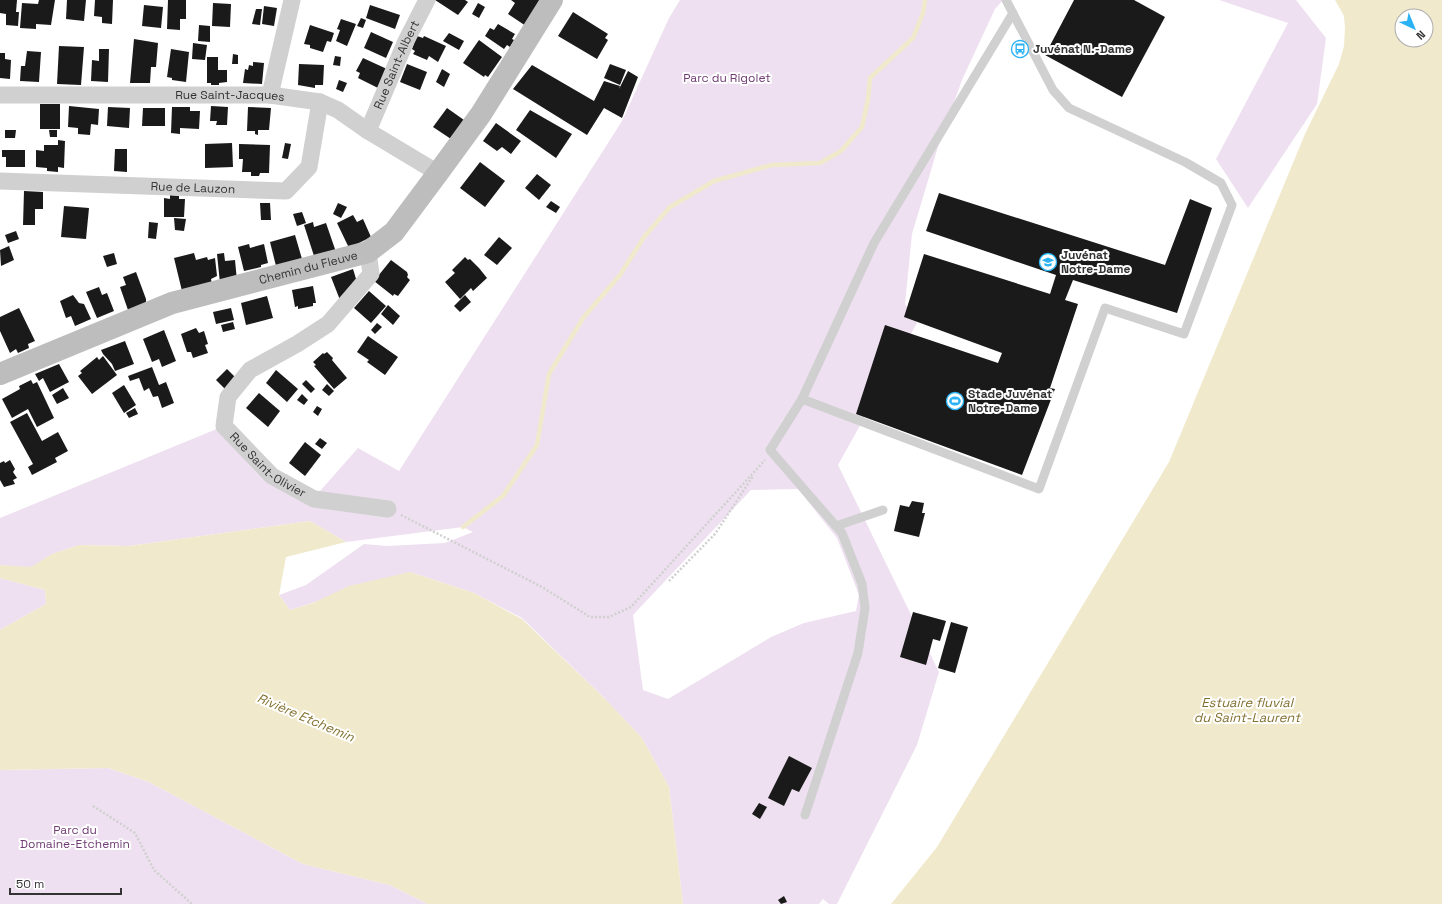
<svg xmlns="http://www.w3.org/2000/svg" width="1442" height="904" font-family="'Space Grotesk',sans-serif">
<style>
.green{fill:#eee0f0;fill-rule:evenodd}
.water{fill:#f0e9cc;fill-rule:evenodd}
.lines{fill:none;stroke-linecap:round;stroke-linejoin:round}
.stream{stroke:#f0e9cc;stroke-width:4.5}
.building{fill:#1a1a1a}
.path{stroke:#d0d0d0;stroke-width:2.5;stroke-dasharray:2 2;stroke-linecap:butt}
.lane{stroke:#d0d0d0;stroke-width:9}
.street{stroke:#d0d0d0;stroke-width:17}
.secondary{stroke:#bdbdbd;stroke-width:22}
.labels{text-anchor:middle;stroke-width:4;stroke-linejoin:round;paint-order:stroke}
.poi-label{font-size:12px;font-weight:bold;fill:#333;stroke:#fff;text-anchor:start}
.street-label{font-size:12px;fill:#333;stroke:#fff}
.park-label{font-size:12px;fill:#703b74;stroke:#fff}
.water-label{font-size:13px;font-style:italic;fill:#82702f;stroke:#fff}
</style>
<rect width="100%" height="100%" fill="#fff"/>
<!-- green -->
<g class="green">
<path d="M680 0H1003L995 9 962 80 938 147 912 234 905 304 917 323 838 465 939 672 917 745 837 904H829L823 899 819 904H683L669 787 642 738 603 697 522 618 474 593 410 572 290 610 279 595 306 585 364 544 387 546 445 543 473 532 463 527 346 542 310 521 129 546 79 545 52 554 31 568 0 565V518L224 426 313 499 358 448 399 471 622 121 669 18ZM798 489 837 538 859 595 856 611 804 623 771 637 668 699 643 690 633 615 751 490Z"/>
<polygon points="1219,0 1296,0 1326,38 1317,104 1248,208 1216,159 1288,23"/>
<polygon points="0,578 45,590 46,604 0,630"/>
<polygon points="108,768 149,782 303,864 390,885 428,904 0,904 0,770"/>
</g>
<!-- water -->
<g class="water">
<path d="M1335 0H1442V904H891L937 847 1169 462 1305 134 1339 64 1344 46 1345 28 1344 16ZM1402 16H1426V40H1402Z"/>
<polygon points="310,521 346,542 286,557 279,595 290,610 313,603 349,586 410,572 474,593 522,619 603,697 642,738 669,787 683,904 428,904 390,885 303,864 149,782 108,768 0,770 0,630 46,604 45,590 0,578 0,565 31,567 52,554 79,545 129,546"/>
</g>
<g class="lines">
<!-- stream -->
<polyline class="stream" points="463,527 503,496 537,445 549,374 583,318 620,275 644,237 670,207 714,181 772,165 820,163 841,151 862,127 868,99 870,78 913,38 923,13 925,0"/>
</g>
<!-- building -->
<g class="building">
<polygon points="0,0 17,0 16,12 19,12 18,26 6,25 6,14 0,13"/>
<polygon points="39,0 55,0 51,25 36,24 36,29 20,28 22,3 38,4"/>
<polygon points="67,0 86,0 84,21 66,19"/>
<polygon points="95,0 113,0 112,24 102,23 102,17 94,16"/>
<polygon points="168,0 186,0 186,19 180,19 180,30 167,29"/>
<polygon points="435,0 465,0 468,2 458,15"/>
<polygon points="511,0 542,0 526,26 508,14 515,3"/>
<polygon points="1074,0 1134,0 1165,17 1122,97 1045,55"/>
<polygon points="213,3 231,4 230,27 212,26"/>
<polygon points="478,3 485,7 479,18 472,14"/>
<polygon points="144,5 163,7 161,28 142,26"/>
<polygon points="370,5 400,15 395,29 366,18"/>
<polygon points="264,6 277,8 274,26 262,24"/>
<polygon points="256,9 262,9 260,25 252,24"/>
<polygon points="573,12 608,34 605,38 608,40 597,59 558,36"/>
<polygon points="361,18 366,20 363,28 357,26"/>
<polygon points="341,19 356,24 347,46 336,41 340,30 337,29"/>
<polygon points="498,24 515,34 512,39 514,40 510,47 507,45 504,49 485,36 490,28 494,30"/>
<polygon points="199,25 210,26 210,42 198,41"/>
<polygon points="310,25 334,33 331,42 327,41 323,52 310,48 310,45 304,44"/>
<polygon points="371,32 393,42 386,58 364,48"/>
<polygon points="449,33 464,41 459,50 443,41"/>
<polygon points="417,36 423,38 424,36 446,46 438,62 429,56 427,60 413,54 415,51 412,49"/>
<polygon points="134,39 158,43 156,67 151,67 150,83 130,83"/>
<polygon points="479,40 502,57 488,77 485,75 484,77 463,63"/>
<polygon points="193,43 207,45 205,60 192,59"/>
<polygon points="59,46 84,47 81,85 57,84"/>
<polygon points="99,49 109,49 108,82 91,81 92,60 99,61"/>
<polygon points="171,49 189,52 186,82 172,80 172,78 167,77"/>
<polygon points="27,51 41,52 39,82 20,81 21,66 25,66"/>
<polygon points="0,53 5,53 5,59 11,60 10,79 0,78"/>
<polygon points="233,54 238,55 238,64 232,64"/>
<polygon points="335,56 341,57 340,66 333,65"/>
<polygon points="207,57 218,57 218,70 227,70 227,82 219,83 219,85 211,85 211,83 207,83"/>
<polygon points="363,58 387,69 378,88 358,78 360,73 356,71"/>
<polygon points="253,62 264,63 262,84 243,83 245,69 248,70 249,65 253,66"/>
<polygon points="299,64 324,65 323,85 315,85 315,88 298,85"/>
<polygon points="407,64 427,72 420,90 400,82"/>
<polygon points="610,64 626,70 620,85 604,78"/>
<polygon points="532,65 594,101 604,81 620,86 619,89 628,71 638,77 622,118 604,108 587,135 513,89"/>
<polygon points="442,69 450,74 444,87 436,82"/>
<polygon points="339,80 347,83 343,92 336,89"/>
<rect x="40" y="104" width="20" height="25"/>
<polygon points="69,106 99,109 98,125 91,124 90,135 78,134 78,128 68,127"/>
<polygon points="211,106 228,107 227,125 216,125 217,121 210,121"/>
<polygon points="108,107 130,108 129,128 107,126"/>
<polygon points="172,107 190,107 190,111 200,111 199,129 180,128 180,134 171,133"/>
<polygon points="248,107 271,108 269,130 258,130 258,135 255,134 255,131 247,131"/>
<polygon points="143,108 165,108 165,126 142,126"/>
<polygon points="447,108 464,120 451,139 433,127"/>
<polygon points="530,110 572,134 556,158 516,130"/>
<polygon points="496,123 521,141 511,154 502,147 497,151 483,141"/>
<polygon points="5,130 16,130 15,138 5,138"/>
<polygon points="49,130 57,130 57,137 50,137"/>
<polygon points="58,140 65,141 64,168 58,167 58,172 47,171 47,168 36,167 36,150 44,151 44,145 58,145"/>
<polygon points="232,143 233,167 205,168 205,144"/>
<polygon points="285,143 291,144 288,159 282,158"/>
<polygon points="239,144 270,145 269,173 260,173 259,176 251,176 251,172 242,172 243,159 239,159"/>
<polygon points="115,149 127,149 127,172 114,171"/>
<polygon points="2,150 25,150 25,167 6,167 6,157 2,157"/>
<polygon points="480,162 505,181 485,207 460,188"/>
<polygon points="537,174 551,185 539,200 525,188"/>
<polygon points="24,191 43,192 43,209 35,209 35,225 23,225"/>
<polygon points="939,193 1165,265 1190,199 1212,208 1177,313 1073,280 1065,300 1078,304 1050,388 1055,389 1022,475 856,414 885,325 998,363 1002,353 904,317 924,254 1050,294 1056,275 926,231"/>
<polygon points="170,195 179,196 179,199 185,199 184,217 164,217 164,198 170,199"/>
<polygon points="551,201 560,207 556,213 546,207"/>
<polygon points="260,203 270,203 271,220 261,220"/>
<polygon points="338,203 347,207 341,218 333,214"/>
<polygon points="64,206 89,208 86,239 61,237"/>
<polygon points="302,212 306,223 297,226 293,214"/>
<polygon points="353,215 357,222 363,219 371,237 349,248 337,223"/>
<polygon points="174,218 186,219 184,231 175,230"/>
<polygon points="149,222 158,223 156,239 148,238"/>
<polygon points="313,222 314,227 326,223 336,252 315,259 304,225"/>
<polygon points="16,231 19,239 8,243 5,235"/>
<polygon points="295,235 302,259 276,266 270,242"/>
<polygon points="499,237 512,248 497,265 484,255"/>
<polygon points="249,244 250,248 264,244 268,263 261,265 261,267 244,271 238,247"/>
<polygon points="9,246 14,260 1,266 0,250"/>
<polygon points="114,253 117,264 107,267 103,256"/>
<polygon points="194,253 196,260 207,257 208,260 215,258 217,276 211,279 212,284 182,291 174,258"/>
<polygon points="224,253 225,261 235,260 237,281 220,283 217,254"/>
<polygon points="465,257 468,260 470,259 479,268 487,278 473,291 471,288 460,299 445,282 455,273 452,270"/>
<polygon points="391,260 407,272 408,275 407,277 410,280 398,296 394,294 393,296 374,281"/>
<polygon points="353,269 357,282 340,300 331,277"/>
<polygon points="136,272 146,299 146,304 128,310 120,287 126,285 123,277"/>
<polygon points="313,286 316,303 313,303 313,306 298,309 298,306 295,307 292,290"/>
<polygon points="99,287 102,295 107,293 114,311 97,318 86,292"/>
<polygon points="369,291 386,306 371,323 354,308"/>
<polygon points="73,295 79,303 84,304 91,319 75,326 71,316 66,318 60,301"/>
<polygon points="465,295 471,302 460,312 454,306"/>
<polygon points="267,296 273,318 246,325 241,303"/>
<polygon points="388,305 400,316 393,325 381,314"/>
<polygon points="19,308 35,341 28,344 29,348 18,353 16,349 10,353 0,331 0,317"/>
<polygon points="231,308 234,320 216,324 213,312"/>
<polygon points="233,322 235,329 223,332 221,325"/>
<polygon points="377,323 382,327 375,334 371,330"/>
<polygon points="196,328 199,333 204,331 208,344 205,345 208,353 193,358 191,352 187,352 181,334"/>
<polygon points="164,330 176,361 162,367 159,359 152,362 143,339"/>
<polygon points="368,336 398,357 385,375 367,362 369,360 357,352"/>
<polygon points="125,341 134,364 115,371 112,364 103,354 101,350"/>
<polygon points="327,352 333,358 332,360 347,378 334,389 314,366 316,365 313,362 323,353 324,354"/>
<polygon points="103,356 117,375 92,394 78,376 82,373 80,371 97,357 99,360"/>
<polygon points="59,364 69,382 50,392 43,378 39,381 35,374"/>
<polygon points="152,367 159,385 166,382 174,403 162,408 158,396 153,397 149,388 144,391 139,378 130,381 128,376"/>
<polygon points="227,369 237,379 226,390 216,380"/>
<polygon points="276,370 298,389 287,402 266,383"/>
<polygon points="31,380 33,384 37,382 54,418 37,427 28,409 12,418 2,399 20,389 19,386"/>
<polygon points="306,380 315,389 311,393 302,384"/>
<polygon points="327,384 334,391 329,396 322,390"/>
<polygon points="124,385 136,405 124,413 112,393"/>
<polygon points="63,388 69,398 57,404 52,395"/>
<polygon points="259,393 280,411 268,427 246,408"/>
<polygon points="302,394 308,400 304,405 297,400"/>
<polygon points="317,406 322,409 318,416 313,412"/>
<polygon points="135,408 138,414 129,418 126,413"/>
<polygon points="27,413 42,441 58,432 68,451 55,458 57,462 32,475 28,467 33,464 10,422"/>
<polygon points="320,438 327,443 322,449 315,444"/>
<polygon points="305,442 321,455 305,476 289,463"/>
<polygon points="10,460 15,469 13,472 17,478 13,480 15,484 4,487 0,480 0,463 4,461 5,463"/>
<polygon points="912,501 924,503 922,513 925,513 919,537 894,531 900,505 909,507"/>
<polygon points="913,612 946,621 940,641 933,639 926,665 900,657"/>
<polygon points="951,622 968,627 955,673 938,668"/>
<polygon points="789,756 812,768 799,792 792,789 784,806 768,798"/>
<polygon points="759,803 767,807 760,819 752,814"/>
<polygon points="784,896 787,902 781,904 778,900"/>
</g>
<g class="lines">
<!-- path -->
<g class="path">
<polyline points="401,515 542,587 590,617 609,617 631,607 765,460"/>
<polyline points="669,581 715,534 753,476"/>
<polyline points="93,806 135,833 154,870 192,904"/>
</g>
<!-- lane -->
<g class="lane">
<polyline points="802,399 1039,489 1105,308 1184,334 1232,205 1221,183 1185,162 1069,108 1053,90 1006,0"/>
<polyline points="836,526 883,510"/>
<polyline points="805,815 858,653 865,608 862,584 842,533 770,450 802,399 874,243 1013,13"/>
</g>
<!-- street -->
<g class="street">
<path id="s1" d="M0 95H270L320 102 338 110 368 131 438 173"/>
<polyline points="270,95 292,0"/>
<path id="s2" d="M368 131 406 41 427 0"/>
<path id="s3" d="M0 181 286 191 309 167 320 102"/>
<path id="s4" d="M368 252 371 274 328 324 297 344 250 370 228 397 224 426 272 476 314 499 388 509"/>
</g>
<!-- secondary -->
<path class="secondary" id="s5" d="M0 374 172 303 368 252 394 232 438 173 481 114 552 0"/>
</g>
<!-- icons -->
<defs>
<g id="bus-ring" transform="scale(0.9)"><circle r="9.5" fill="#fff" stroke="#2ab2f5" stroke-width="1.5"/><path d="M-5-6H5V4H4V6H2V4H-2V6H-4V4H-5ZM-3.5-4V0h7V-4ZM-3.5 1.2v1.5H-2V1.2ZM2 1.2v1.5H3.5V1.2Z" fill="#2ab2f5"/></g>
<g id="school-ring" transform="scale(0.9)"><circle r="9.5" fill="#fff" stroke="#2ab2f5" stroke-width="1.5"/><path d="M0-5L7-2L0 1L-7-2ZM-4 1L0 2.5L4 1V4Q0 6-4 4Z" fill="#2ab2f5"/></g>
<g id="stadium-ring" transform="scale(0.9)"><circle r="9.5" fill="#fff" stroke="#2ab2f5" stroke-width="1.5"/><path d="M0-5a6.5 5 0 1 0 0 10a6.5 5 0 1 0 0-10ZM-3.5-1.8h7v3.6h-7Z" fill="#2ab2f5"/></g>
</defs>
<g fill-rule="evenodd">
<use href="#bus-ring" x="1020" y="49"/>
<use href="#school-ring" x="1048" y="262"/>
<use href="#stadium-ring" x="955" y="401"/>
</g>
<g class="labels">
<!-- poi labels -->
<g class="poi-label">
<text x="1033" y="53">Juvénat N.-Dame</text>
<text x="1061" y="259">Juvénat<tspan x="1061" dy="14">Notre-Dame</tspan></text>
<text x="968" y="398">Stade Juvénat<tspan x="968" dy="14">Notre-Dame</tspan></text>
</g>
<!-- street labels -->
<g class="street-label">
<text dy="4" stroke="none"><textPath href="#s2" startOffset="72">Rue Saint-Albert</textPath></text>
<text dy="4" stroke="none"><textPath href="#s1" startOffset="230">Rue Saint-Jacques</textPath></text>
<text dy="4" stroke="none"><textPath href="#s3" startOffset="193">Rue de Lauzon</textPath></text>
<text dy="4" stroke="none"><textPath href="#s5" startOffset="327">Chemin du Fleuve</textPath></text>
<text dy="4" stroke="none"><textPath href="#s4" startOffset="302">Rue Saint-Olivier</textPath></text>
</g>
<!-- park labels -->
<g class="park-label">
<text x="727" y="82">Parc du Rigolet</text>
<text x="75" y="834">Parc du<tspan x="75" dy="14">Domaine-Etchemin</tspan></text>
</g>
<!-- water labels -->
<g class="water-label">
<text x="1247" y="707">Estuaire fluvial<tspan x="1247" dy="15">du Saint-Laurent</tspan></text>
<text transform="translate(306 717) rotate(23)" y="5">Rivière Etchemin</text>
</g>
</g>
<!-- north arrow -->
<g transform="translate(1414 28) rotate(136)"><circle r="19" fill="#ffffff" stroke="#adadad"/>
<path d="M0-3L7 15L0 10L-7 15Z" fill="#2ab2f5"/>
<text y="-6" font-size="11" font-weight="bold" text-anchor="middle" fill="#333333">N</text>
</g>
<!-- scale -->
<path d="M10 888v6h111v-6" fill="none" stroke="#333333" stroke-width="2"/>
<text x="16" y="888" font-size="12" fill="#333333" stroke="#ffffff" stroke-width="3" paint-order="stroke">50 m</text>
</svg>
